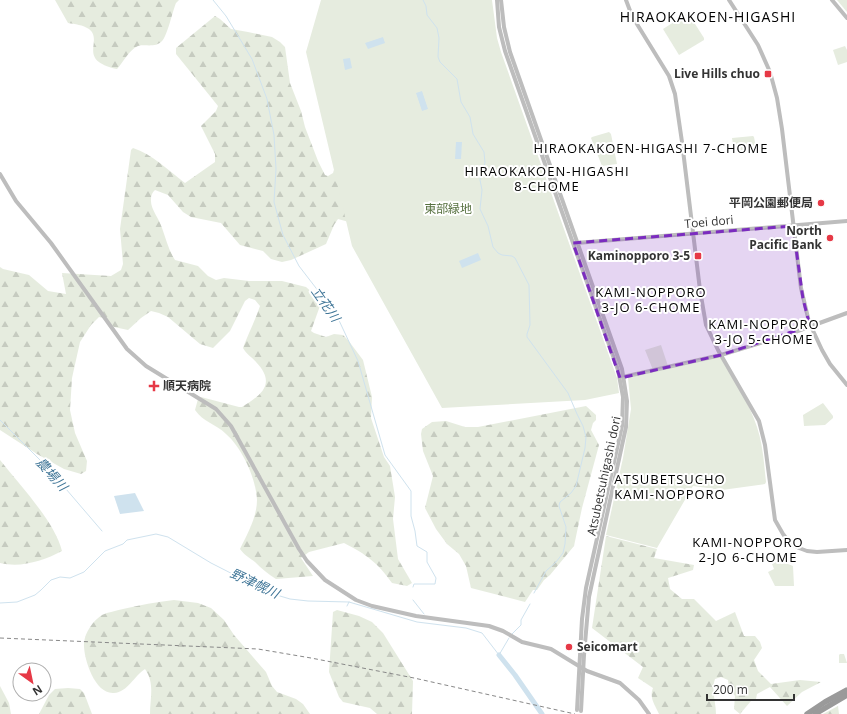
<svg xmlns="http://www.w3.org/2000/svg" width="847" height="714" font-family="'Open Sans','Noto Sans JP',sans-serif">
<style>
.forest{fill:url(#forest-firs)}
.green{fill:#e6ecdf}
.water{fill:#cfe2ee}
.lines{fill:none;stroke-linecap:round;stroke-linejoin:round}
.stream{stroke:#cfe2ee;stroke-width:1}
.river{stroke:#cfe2ee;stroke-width:5}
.secondary{stroke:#bdbdbd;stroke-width:4}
.highway{stroke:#9a9a9a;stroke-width:5.5}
.rail{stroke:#888;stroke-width:1;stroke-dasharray:4 3;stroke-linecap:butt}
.marked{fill:#7b2cbf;fill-opacity:0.2;stroke:#7b2cbf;stroke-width:3;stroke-dasharray:8 5;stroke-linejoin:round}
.poi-dot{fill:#e63946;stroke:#fff;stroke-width:1.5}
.labels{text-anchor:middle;stroke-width:4;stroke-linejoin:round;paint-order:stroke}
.poi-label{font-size:12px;font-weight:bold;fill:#333;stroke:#fff;text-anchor:end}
.park-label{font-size:12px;fill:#56703f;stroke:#fff}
.street-label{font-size:12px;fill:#333;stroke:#fff}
.neighbourhood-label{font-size:13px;letter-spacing:1px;fill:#000;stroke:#fff}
.water-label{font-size:13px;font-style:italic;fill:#3f7597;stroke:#fff}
.quarter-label{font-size:14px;letter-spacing:1px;fill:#000;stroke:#fff}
</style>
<defs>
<pattern id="forest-firs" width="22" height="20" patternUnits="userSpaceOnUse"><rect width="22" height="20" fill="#e6ecdf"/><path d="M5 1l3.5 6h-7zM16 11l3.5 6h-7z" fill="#c6cbc0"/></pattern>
</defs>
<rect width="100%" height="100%" fill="#fff"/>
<!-- forest -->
<g class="forest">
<path d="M55 0H179L176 3C173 10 167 37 162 41 156 48 146 44 138 46 130 49 123 62 117 69 76 60 104 41 89 29 83 25 75 24 68 23Z"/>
<path d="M215 16 220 19 231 29 248 32 272 37 280 42 285 47 290 83 301 111 305 127 318 161 325 175 328 176 333 173 343 139 356 224 338 219 334 225 326 244 291 260 282 262 271 259 263 251 240 245 221 223 191 217 183 212 168 195 155 190C152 193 151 195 151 199 150 209 159 218 162 228 166 239 169 251 175 260L198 266 208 276 216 280 224 278 249 281H282L306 287 315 295 321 303 311 331 314 333 326 337 334 334 343 335 348 340 363 360 372 397 371 418 384 457 390 466 395 497 393 519 398 559 412 583 407 586 392 583C377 562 367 555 344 543L309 552 301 558 313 576 276 579C268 574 262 569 255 562 250 558 244 555 240 549 247 535 257 517 257 500 256 478 242 448 226 434 216 424 203 422 195 410L198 399 201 397 239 407H242C261 395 277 384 256 362 252 357 246 354 243 348 248 334 255 321 260 306L255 300 249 298 245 301 230 331 213 348 200 344 168 317 159 313 151 311 141 318 128 330 114 327 103 318 99 317 91 325 80 342 72 378 70 410 75 433 87 461 86 471 81 474 64 469 37 454 0 430V267L3 269 29 275 48 291 66 294 62 273 111 276 121 270 123 264 120 229 131 150 133 148C152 154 169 171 185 183L215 162V154L201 126 216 111 218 106 176 54V48Z"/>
<polygon points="586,406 596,415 596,420 593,423 591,430 599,445 582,508 574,546 550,575 544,580 537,590 533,590 525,602 471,588 466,566 459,554 447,544 436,529 425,508 433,476 423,451 421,434 422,429 432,422 446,421 465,427 478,427"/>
<path d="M0 460C19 484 55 522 62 551 43 561 21 568 0 563Z"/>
<path d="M606 536 657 549 654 558 694 565 693 570 668 578 670 589 682 599H694L716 621 735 612 744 636H755L760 642 762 648 754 660 758 671 771 684 800 680 821 682 802 692 787 706 770 687 757 694 756 699 751 701 740 714 734 709 735 696 729 688 728 680 721 677 715 679C711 690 716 703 716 714H659C655 705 649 698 653 688L638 678 643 667 592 628Z"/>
<path d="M174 600 198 603 211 608 224 620 234 635 266 672 272 686 277 692 296 699 303 704 310 714H150C150 698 155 683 145 669 134 676 128 692 114 693 95 695 83 658 84 643 85 632 93 621 102 615 108 612 116 611 123 609 140 605 156 602 174 600Z"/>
<polygon points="337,610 359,616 372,622 383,633 413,681 412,714 377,714 370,708 343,702 339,697 329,672 333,612"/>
<polygon points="0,686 9,703 11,714 0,714"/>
<polygon points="68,688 80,689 84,693 92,714 39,714 49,695 55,689"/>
<polygon points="838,706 839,714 823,714"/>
</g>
<!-- green -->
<g class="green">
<polygon points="321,0 492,0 497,38 501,52 617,378 619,393 585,400 442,408 352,246 306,52"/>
<polygon points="837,0 847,0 847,12"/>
<polygon points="688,13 704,38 704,40 679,55 663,29"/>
<polygon points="845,46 847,50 847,62 838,65 833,50"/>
<polygon points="609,132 611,134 617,164 602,166 591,138 592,137"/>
<polygon points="753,136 754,137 756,148 755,150 734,152 732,138"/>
<polygon points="661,345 668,366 653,370 645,350"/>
<path d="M720 356C733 379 749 402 757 427 763 445 764 464 766 482L765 484 722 490 693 486 657 548 606 535 623 458 631 409 628 378 669 367Z"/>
<polygon points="823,403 833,416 833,418 825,425 804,426 803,415"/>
<polygon points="781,560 788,564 793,566 794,586 775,586 768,572 774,569 772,564"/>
<polygon points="840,654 844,654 847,663 839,663 839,655"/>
</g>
<!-- water -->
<g class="water">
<polygon points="383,37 385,43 368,49 365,43"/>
<polygon points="350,58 352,68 345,70 343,59"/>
<polygon points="422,91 428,109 422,111 416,93"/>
<polygon points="456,142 462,142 461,159 455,159"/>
<polygon points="478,253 481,260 462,268 459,261"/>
<polygon points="135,493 144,511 120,514 114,496"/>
</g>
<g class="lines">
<!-- stream -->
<g class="stream">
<polyline points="213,0 226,16 252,59 267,99 274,135 276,169 274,202 283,235 299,266 336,314 358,361 385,455 411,491 411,516 415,531 417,546 427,552 427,562 436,578 435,584 414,584 413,587"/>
<polyline points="423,0 426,6 427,15 437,28 439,38 438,57 440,62 457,79 461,102 470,117 473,134 484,152 485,163 481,173 480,180 482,190 480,209 488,226 493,247 498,253 502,255 512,256 515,258 529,285 530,325 527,334 527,337 568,393 577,414 583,426 586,437 585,448 576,486 571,493 560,502 559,506 566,527 565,544 563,553 556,562 546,571 534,593"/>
<polyline points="0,420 48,468 102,531"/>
<polyline points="413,600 424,614"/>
<polyline points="0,603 17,602 35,595 41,590 51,580 60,577 70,578 84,572 105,551 123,544 127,540 156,534 168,537 211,563 268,592 280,596 290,599 308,601 349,602 417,622 466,628 482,633 499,655 509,638"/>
<polyline points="347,606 349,602"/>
<polyline points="512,634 521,625 521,620 530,604"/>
</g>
<!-- river -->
<polyline class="river" points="499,655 515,675 542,714"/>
<!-- secondary -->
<g class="secondary">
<polyline points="497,0 499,27 505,51 618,370 623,397 622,426 586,588 582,619 577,710"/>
<polyline points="501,0 504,27 510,52 622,369 627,401 626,427 589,597 584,655 581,711"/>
<polyline points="626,0 632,16 669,76 675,94 682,142 700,290 706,325 718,350 759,421 765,445 775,520 783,534 790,543 799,548 807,551 817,552 847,550"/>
<polyline points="729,0 758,45 770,72 777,98 782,129 801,288 809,322 822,350 830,364 847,385"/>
<polyline points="832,0 847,18"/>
<polyline points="0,174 16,201 51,243 127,349 146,366 216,409 231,426 299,549 307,561 325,580 356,600 372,606 416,616 489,626 503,631 522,642 551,649 587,671 620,683 639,700 649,714"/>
<polyline points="576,243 847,221"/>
<polyline points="623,377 721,355 784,336 847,313"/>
</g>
<!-- highway -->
<g class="highway">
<polyline points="807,714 825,702 847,690"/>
<polyline points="815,714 847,695"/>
</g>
<!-- rail -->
<polyline class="rail" points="0,638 258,649 311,658 414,678 575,714"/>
</g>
<!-- marked area -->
<path class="marked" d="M793 226 803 299 810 326 721 355 620 378 573 243Z"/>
<!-- markers -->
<g class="poi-dot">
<rect x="764" y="70" width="8" height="8" rx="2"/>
<circle cx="821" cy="203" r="4"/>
<circle cx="830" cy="238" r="4"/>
<rect x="694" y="252" width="8" height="8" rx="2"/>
<path d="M152 380h4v4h4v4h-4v4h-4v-4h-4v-4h4z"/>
<circle cx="569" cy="647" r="4"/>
</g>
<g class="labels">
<!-- poi labels -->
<g class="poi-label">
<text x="760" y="78">Live Hills chuo</text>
<text x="813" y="207">平岡公園郵便局</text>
<text x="822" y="235">North<tspan x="822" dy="14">Pacific Bank</tspan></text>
<text x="690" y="260">Kaminopporo 3-5</text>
<text x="163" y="390" text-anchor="start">順天病院</text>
<text x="577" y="651" text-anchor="start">Seicomart</text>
</g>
<!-- park labels -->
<g class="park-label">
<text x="448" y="213">東部緑地</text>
</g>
<!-- street labels -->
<g class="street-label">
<text transform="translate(709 222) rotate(-5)" y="4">Toei dori</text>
<text transform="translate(604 476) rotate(-78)" y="4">Atsubetsuhigashi dori</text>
</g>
<!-- neighbourhood labels -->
<g class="neighbourhood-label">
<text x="651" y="153">HIRAOKAKOEN-HIGASHI 7-CHOME</text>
<text x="547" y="176">HIRAOKAKOEN-HIGASHI<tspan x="547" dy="15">8-CHOME</tspan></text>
<text x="651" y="297">KAMI-NOPPORO<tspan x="651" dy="15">3-JO 6-CHOME</tspan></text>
<text x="764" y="329">KAMI-NOPPORO<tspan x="764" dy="15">3-JO 5-CHOME</tspan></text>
<text x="670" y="484">ATSUBETSUCHO<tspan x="670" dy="15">KAMI-NOPPORO</tspan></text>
<text x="748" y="547">KAMI-NOPPORO<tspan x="748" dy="15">2-JO 6-CHOME</tspan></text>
</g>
<!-- water labels -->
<g class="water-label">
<text transform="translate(326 304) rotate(55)" y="5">立花川</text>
<text transform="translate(52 474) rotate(48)" y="5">農場川</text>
<text transform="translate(255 583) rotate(25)" y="5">野津幌川</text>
</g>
<!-- quarter labels -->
<g class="quarter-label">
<text x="708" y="22">HIRAOKAKOEN-HIGASHI</text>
</g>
</g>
<!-- north arrow -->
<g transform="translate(32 682) rotate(147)"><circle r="19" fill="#ffffff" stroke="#adadad"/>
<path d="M0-3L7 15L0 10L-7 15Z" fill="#e63946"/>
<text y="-6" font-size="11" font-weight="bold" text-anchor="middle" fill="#333333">N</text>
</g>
<!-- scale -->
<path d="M707 694v6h87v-6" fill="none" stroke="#333333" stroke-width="2"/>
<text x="713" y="694" font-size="12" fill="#333333" stroke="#ffffff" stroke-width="3" paint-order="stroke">200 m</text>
</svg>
